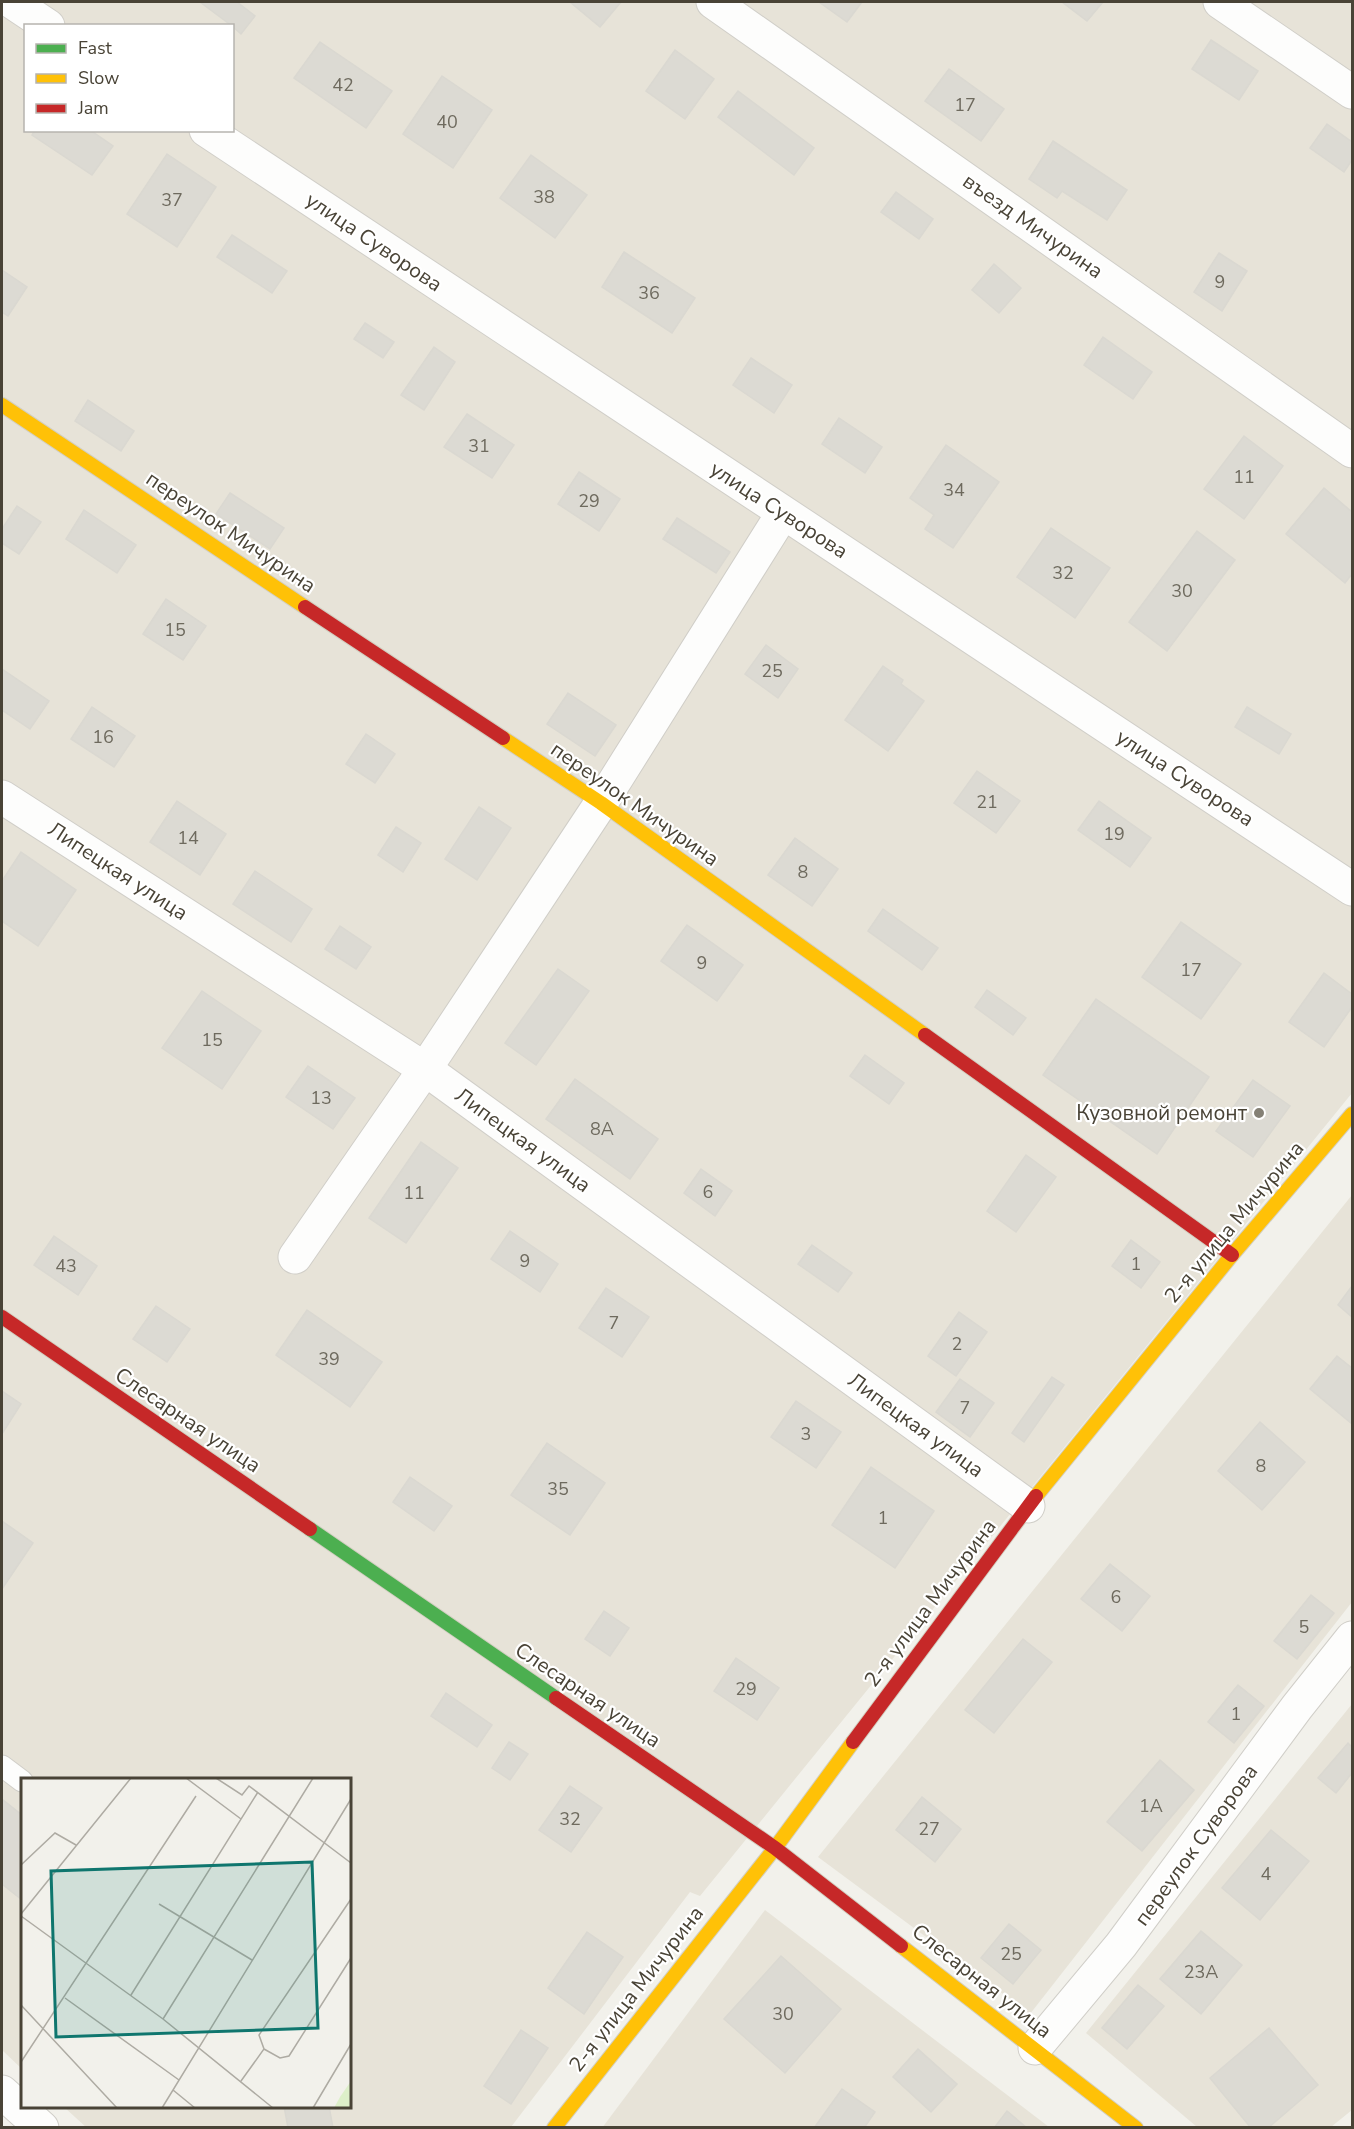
<svg xmlns="http://www.w3.org/2000/svg" width="1354" height="2129" font-family="'Nunito Sans',sans-serif">
<style>
.residential{fill:#e7e3d8;fill-rule:evenodd}
.building{fill:#dcdad3;stroke:#dad8d1;stroke-width:1.5}
.lines{fill:none;stroke-linecap:round;stroke-linejoin:round}
.lane-casing{stroke:#d0cec8;stroke-width:23}
.street-casing{stroke:#d0cec8;stroke-width:35}
.fast-casing{stroke:#d2cfc1;stroke-width:16}
.slow-casing{stroke:#d2cfc1;stroke-width:16}
.jam-casing{stroke:#d2cfc1;stroke-width:16}
.lane{stroke:#fdfdfc;stroke-width:21}
.street{stroke:#fdfdfc;stroke-width:33}
.fast{stroke:#4caf50;stroke-width:14}
.slow{stroke:#ffc107;stroke-width:14}
.jam{stroke:#c62828;stroke-width:14}
.poi-dot{fill:#848075;stroke:#fff;stroke-width:2}
.labels{text-anchor:middle;stroke-width:4.5;stroke-linejoin:round;paint-order:stroke}
.number-label{font-size:18px;fill:#6e6a5e}
.street-label{font-size:21px;fill:#494336;stroke:#fff}
.poi-label{font-size:21px;fill:#494336;stroke:#fff;text-anchor:end}
.inset-road{fill:none;stroke:#aeaba3;stroke-width:1.5}
.view{fill:#0f766e;fill-opacity:0.15;stroke:#0f766e;stroke-width:3}
.inset-edge{fill:none;stroke:#494336;stroke-width:3}
</style>
<rect width="100%" height="100%" fill="#f2f1eb"/>
<!-- residential -->
<g class="residential">
<path d="M2 2H1352V1093L700 1896 690 1892 511 2127 87 2128 64 2107 350 2106V1780H22V2069L2 2050ZM26 26H232V130H26Z"/>
<polygon points="1352,1195 1352,1602 1030,2014 818,1857"/>
<polygon points="1352,1704 1352,2110 1331,2127 1197,2127 1086,2033"/>
<polygon points="765,1910 1049,2127 602,2128"/>
</g>
<!-- building -->
<g class="building">
<polygon points="200,2 237,2 255,16 241,34 232,26"/>
<polygon points="570,2 621,2 600,27"/>
<polygon points="819,2 862,2 847,22"/>
<polygon points="1062,2 1103,2 1087,21"/>
<polygon points="1211,40 1258,71 1239,100 1192,69"/>
<polygon points="320,42 392,91 366,128 294,78"/>
<polygon points="675,50 714,79 685,119 646,91"/>
<polygon points="949,69 1004,109 981,141 925,101"/>
<polygon points="442,76 492,110 453,168 403,134"/>
<polygon points="738,91 814,148 794,175 718,117"/>
<polygon points="1327,124 1352,142 1352,160 1344,172 1310,148"/>
<polygon points="35,130 90,130 113,146 92,175 32,135"/>
<polygon points="1053,141 1127,190 1107,220 1062,191 1057,198 1029,179"/>
<polygon points="167,154 216,187 177,247 127,214"/>
<polygon points="531,155 587,195 555,238 500,198"/>
<polygon points="896,192 933,219 919,239 881,212"/>
<polygon points="232,235 287,271 272,293 217,257"/>
<polygon points="624,252 695,298 672,333 602,287"/>
<polygon points="1219,253 1247,271 1222,311 1194,292"/>
<polygon points="994,264 1021,288 999,313 972,290"/>
<polygon points="2,270 27,287 8,316 2,312"/>
<polygon points="365,323 394,342 383,358 354,339"/>
<polygon points="1103,337 1152,372 1133,399 1084,365"/>
<polygon points="434,347 455,362 424,410 401,395"/>
<polygon points="751,358 792,385 774,413 733,385"/>
<polygon points="88,400 134,431 121,451 75,421"/>
<polygon points="467,414 514,445 492,478 444,447"/>
<polygon points="839,418 882,447 865,473 822,444"/>
<polygon points="1244,436 1283,466 1244,519 1204,489"/>
<polygon points="946,445 999,482 953,548 925,529 934,515 910,498"/>
<polygon points="579,472 620,499 599,531 558,504"/>
<polygon points="1324,488 1352,512 1352,574 1345,583 1286,534"/>
<polygon points="230,493 284,528 270,549 216,514"/>
<polygon points="17,506 41,522 19,554 2,543 2,529"/>
<polygon points="84,510 136,545 117,573 66,539"/>
<polygon points="677,518 730,552 716,573 663,539"/>
<polygon points="1051,528 1110,568 1075,618 1017,577"/>
<polygon points="1197,531 1235,560 1167,651 1129,622"/>
<polygon points="166,599 206,626 183,660 143,634"/>
<polygon points="766,645 798,669 778,698 745,674"/>
<polygon points="883,666 903,680 901,684 924,701 888,751 845,720"/>
<polygon points="2,669 49,701 30,729 2,710"/>
<polygon points="568,693 616,725 595,756 547,724"/>
<polygon points="92,707 135,736 114,767 71,739"/>
<polygon points="1247,707 1291,734 1279,754 1235,727"/>
<polygon points="366,734 395,754 375,783 346,764"/>
<polygon points="977,771 1020,801 996,833 954,803"/>
<polygon points="177,801 226,834 200,875 150,842"/>
<polygon points="1099,801 1151,838 1130,867 1078,830"/>
<polygon points="479,807 511,828 477,880 445,859"/>
<polygon points="396,827 421,843 403,872 378,855"/>
<polygon points="795,838 838,869 812,906 768,875"/>
<polygon points="21,852 76,890 38,946 2,921 2,881"/>
<polygon points="255,871 312,909 291,942 233,904"/>
<polygon points="883,909 938,948 922,970 868,931"/>
<polygon points="1181,922 1241,964 1201,1019 1142,977"/>
<polygon points="687,925 743,965 717,1001 661,961"/>
<polygon points="340,926 371,947 356,969 325,949"/>
<polygon points="558,969 589,991 536,1065 505,1043"/>
<polygon points="1324,973 1352,994 1352,1007 1324,1047 1289,1022"/>
<polygon points="987,990 1026,1018 1013,1035 975,1007"/>
<polygon points="202,991 261,1031 222,1089 162,1048"/>
<polygon points="1096,999 1209,1077 1157,1154 1043,1075"/>
<polygon points="865,1055 904,1083 889,1104 850,1076"/>
<polygon points="308,1066 355,1098 333,1129 286,1097"/>
<polygon points="575,1079 658,1139 630,1179 546,1119"/>
<polygon points="1253,1080 1290,1106 1253,1157 1216,1131"/>
<polygon points="421,1142 458,1168 406,1243 369,1218"/>
<polygon points="1026,1155 1056,1177 1016,1232 987,1211"/>
<polygon points="701,1169 732,1191 715,1216 684,1193"/>
<polygon points="510,1231 558,1264 540,1292 491,1259"/>
<polygon points="54,1236 97,1266 78,1295 34,1265"/>
<polygon points="1131,1240 1160,1262 1141,1288 1112,1266"/>
<polygon points="812,1245 852,1273 838,1292 798,1264"/>
<polygon points="1352,1286 1352,1317 1338,1305"/>
<polygon points="606,1288 649,1317 622,1357 579,1328"/>
<polygon points="156,1306 190,1329 167,1362 133,1339"/>
<polygon points="307,1310 382,1362 350,1407 276,1355"/>
<polygon points="959,1312 987,1332 956,1376 928,1356"/>
<polygon points="1337,1356 1352,1368 1352,1424 1310,1389"/>
<polygon points="1052,1377 1064,1385 1024,1442 1012,1433"/>
<polygon points="960,1379 994,1403 970,1437 936,1412"/>
<polygon points="2,1391 21,1404 2,1434"/>
<polygon points="796,1401 841,1432 816,1468 771,1437"/>
<polygon points="1260,1422 1305,1462 1262,1510 1218,1471"/>
<polygon points="547,1443 605,1483 570,1535 511,1495"/>
<polygon points="871,1467 934,1511 895,1568 832,1525"/>
<polygon points="410,1477 452,1506 434,1531 393,1502"/>
<polygon points="2,1521 33,1543 2,1589"/>
<polygon points="1110,1564 1150,1596 1122,1631 1081,1599"/>
<polygon points="1311,1595 1334,1613 1297,1659 1274,1641"/>
<polygon points="604,1611 629,1628 610,1656 585,1639"/>
<polygon points="1023,1639 1052,1662 994,1733 965,1710"/>
<polygon points="736,1658 779,1688 757,1720 714,1691"/>
<polygon points="1238,1685 1264,1706 1234,1743 1208,1722"/>
<polygon points="446,1693 492,1725 477,1747 431,1716"/>
<polygon points="509,1742 528,1754 510,1780 492,1768"/>
<polygon points="1348,1743 1352,1747 1352,1773 1336,1793 1318,1778"/>
<polygon points="1160,1760 1194,1790 1142,1851 1107,1822"/>
<polygon points="570,1786 602,1808 571,1852 539,1830"/>
<polygon points="922,1797 961,1829 935,1862 896,1830"/>
<polygon points="2,1799 22,1815 22,1900 2,1884"/>
<polygon points="1271,1830 1309,1861 1260,1920 1222,1888"/>
<polygon points="1009,1924 1041,1950 1013,1984 981,1958"/>
<polygon points="1201,1931 1242,1965 1201,2014 1160,1979"/>
<polygon points="587,1932 623,1957 584,2014 548,1988"/>
<polygon points="781,1956 841,2009 785,2073 724,2019"/>
<polygon points="1138,1985 1164,2006 1127,2049 1102,2028"/>
<polygon points="1269,2028 1318,2085 1268,2128 1251,2128 1210,2078"/>
<polygon points="521,2030 548,2048 511,2104 484,2086"/>
<polygon points="918,2049 957,2084 931,2112 893,2077"/>
<polygon points="842,2089 875,2112 864,2128 814,2128"/>
<polygon points="284,2106 329,2106 333,2128 288,2128"/>
<polygon points="1007,2111 1027,2128 994,2128"/>
</g>
<g class="lines">
<!-- lane casing -->
<g class="lane-casing">
<polyline id="lane" points="2,1766 22,1781"/>
</g>
<!-- street casing -->
<g class="street-casing">
<g id="street">
<polyline points="12,2 48,26"/>
<polyline points="713,2 1352,451"/>
<polyline points="1220,2 1352,92"/>
<polyline points="206,130 1352,889"/>
<polyline points="2,797 425,1069 1028,1506"/>
<polyline points="295,1257 425,1069 601,803 783,513"/>
<polyline points="1035,2048 1121,1945 1297,1707 1352,1638"/>
<polyline points="2,2092 42,2128"/>
</g>
</g>
<!-- fast casing -->
<g class="fast-casing">
<polyline id="fast" points="310,1529 556,1698"/>
</g>
<!-- slow casing -->
<g class="slow-casing">
<g id="slow">
<polyline points="2,405 305,607"/>
<polyline points="503,738 601,803 925,1035"/>
<polyline points="1036,1496 1232,1255 1352,1114"/>
<polyline points="901,1946 1136,2128"/>
<polyline points="554,2128 775,1848 853,1742"/>
</g>
</g>
<!-- jam casing -->
<g class="jam-casing">
<g id="jam">
<polyline points="305,607 503,738"/>
<polyline points="925,1035 1232,1255"/>
<polyline points="2,1317 310,1529"/>
<polyline points="556,1698 775,1848 901,1946"/>
<polyline points="853,1742 1036,1496"/>
</g>
</g>
<!-- lane -->
<use href="#lane" class="lane"/>
<!-- street -->
<use href="#street" class="street"/>
<!-- fast -->
<use href="#fast" class="fast"/>
<!-- slow -->
<use href="#slow" class="slow"/>
<!-- jam -->
<use href="#jam" class="jam"/>
</g>
<!-- markers -->
<circle class="poi-dot" cx="1259" cy="1113" r="6"/>
<g class="labels">
<!-- number labels -->
<g class="number-label">
<text x="343" y="91">42</text>
<text x="965" y="111">17</text>
<text x="447" y="128">40</text>
<text x="544" y="203">38</text>
<text x="172" y="206">37</text>
<text x="1220" y="288">9</text>
<text x="649" y="299">36</text>
<text x="479" y="452">31</text>
<text x="1244" y="483">11</text>
<text x="954" y="496">34</text>
<text x="589" y="507">29</text>
<text x="1063" y="579">32</text>
<text x="1182" y="597">30</text>
<text x="175" y="636">15</text>
<text x="772" y="677">25</text>
<text x="103" y="743">16</text>
<text x="987" y="808">21</text>
<text x="1114" y="840">19</text>
<text x="188" y="844">14</text>
<text x="803" y="878">8</text>
<text x="702" y="969">9</text>
<text x="1191" y="976">17</text>
<text x="212" y="1046">15</text>
<text x="321" y="1104">13</text>
<text x="602" y="1135">8А</text>
<text x="708" y="1198">6</text>
<text x="414" y="1199">11</text>
<text x="525" y="1267">9</text>
<text x="1136" y="1270">1</text>
<text x="66" y="1272">43</text>
<text x="614" y="1329">7</text>
<text x="957" y="1350">2</text>
<text x="329" y="1365">39</text>
<text x="965" y="1414">7</text>
<text x="806" y="1440">3</text>
<text x="1261" y="1472">8</text>
<text x="558" y="1495">35</text>
<text x="883" y="1524">1</text>
<text x="1116" y="1603">6</text>
<text x="1304" y="1633">5</text>
<text x="746" y="1695">29</text>
<text x="1236" y="1720">1</text>
<text x="1151" y="1812">1А</text>
<text x="570" y="1825">32</text>
<text x="929" y="1835">27</text>
<text x="1266" y="1880">4</text>
<text x="1011" y="1960">25</text>
<text x="1201" y="1978">23А</text>
<text x="783" y="2020">30</text>
</g>
<!-- street labels -->
<g class="street-label">
<text transform="translate(1033 226) rotate(35)" y="7">въезд Мичурина</text>
<text transform="translate(374 242) rotate(34)" y="7">улица Суворова</text>
<text transform="translate(779 510) rotate(33)" y="7">улица Суворова</text>
<text transform="translate(231 532) rotate(34)" y="7">переулок Мичурина</text>
<text transform="translate(1185 778) rotate(33)" y="7">улица Суворова</text>
<text transform="translate(635 804) rotate(35)" y="7">переулок Мичурина</text>
<text transform="translate(118 871) rotate(33)" y="7">Липецкая улица</text>
<text transform="translate(523 1140) rotate(36)" y="7">Липецкая улица</text>
<text transform="translate(1234 1222) rotate(-50)" y="7">2-я улица Мичурина</text>
<text transform="translate(188 1420) rotate(34)" y="7">Слесарная улица</text>
<text transform="translate(916 1425) rotate(36)" y="7">Липецкая улица</text>
<text transform="translate(930 1603) rotate(-53)" y="7">2-я улица Мичурина</text>
<text transform="translate(588 1695) rotate(34)" y="7">Слесарная улица</text>
<text transform="translate(1196 1845) rotate(-54)" y="7">переулок Суворова</text>
<text transform="translate(982 1981) rotate(38)" y="7">Слесарная улица</text>
<text transform="translate(636 1989) rotate(-52)" y="7">2-я улица Мичурина</text>
</g>
<!-- poi labels -->
<g class="poi-label">
<text x="1247" y="1120">Кузовной ремонт</text>
</g>
</g>
<!-- overview -->
<g transform="translate(21 1778)">
<rect width="330" height="330" fill="#f2f1eb"/>
<path d="M330 303V330H313L319 319Z" fill="#ddefc9"/>
<path class="inset-road" d="M165 0 220 41M195 0 221 17 228 8 330 85M0 87 34 55 55 67M138 126 231 182M0 136 110 0M0 138 142 241 252 330M110 217 237 14M44 220 158 302M0 227 96 330M142 241 292 0M243 271 259 280 268 278 330 180M0 284 175 18M220 303 243 271 238 257 330 121M152 312 174 330M141 330 330 21M292 330 330 266"/>
<path class="view" d="M291 84 297 250 35 259 30 93Z"/>
<rect width="330" height="330" class="inset-edge"/>
</g>
<!-- border -->
<rect width="1354" height="2129" fill="none" stroke="#494336" stroke-width="6"/>
<!-- legend -->
<rect x="24" y="24" width="210" height="108" fill="#ffffff" stroke="#b6b4af" stroke-width="1.5"/>
<rect x="36" y="44" width="30" height="9" fill="#4caf50" stroke="#b6b4af" stroke-width="1.5"/>
<text x="78" y="54" font-size="18" fill="#494336">Fast</text>
<rect x="36" y="74" width="30" height="9" fill="#ffc107" stroke="#b6b4af" stroke-width="1.5"/>
<text x="78" y="84" font-size="18" fill="#494336">Slow</text>
<rect x="36" y="104" width="30" height="9" fill="#c62828" stroke="#b6b4af" stroke-width="1.5"/>
<text x="78" y="114" font-size="18" fill="#494336">Jam</text>
</svg>
